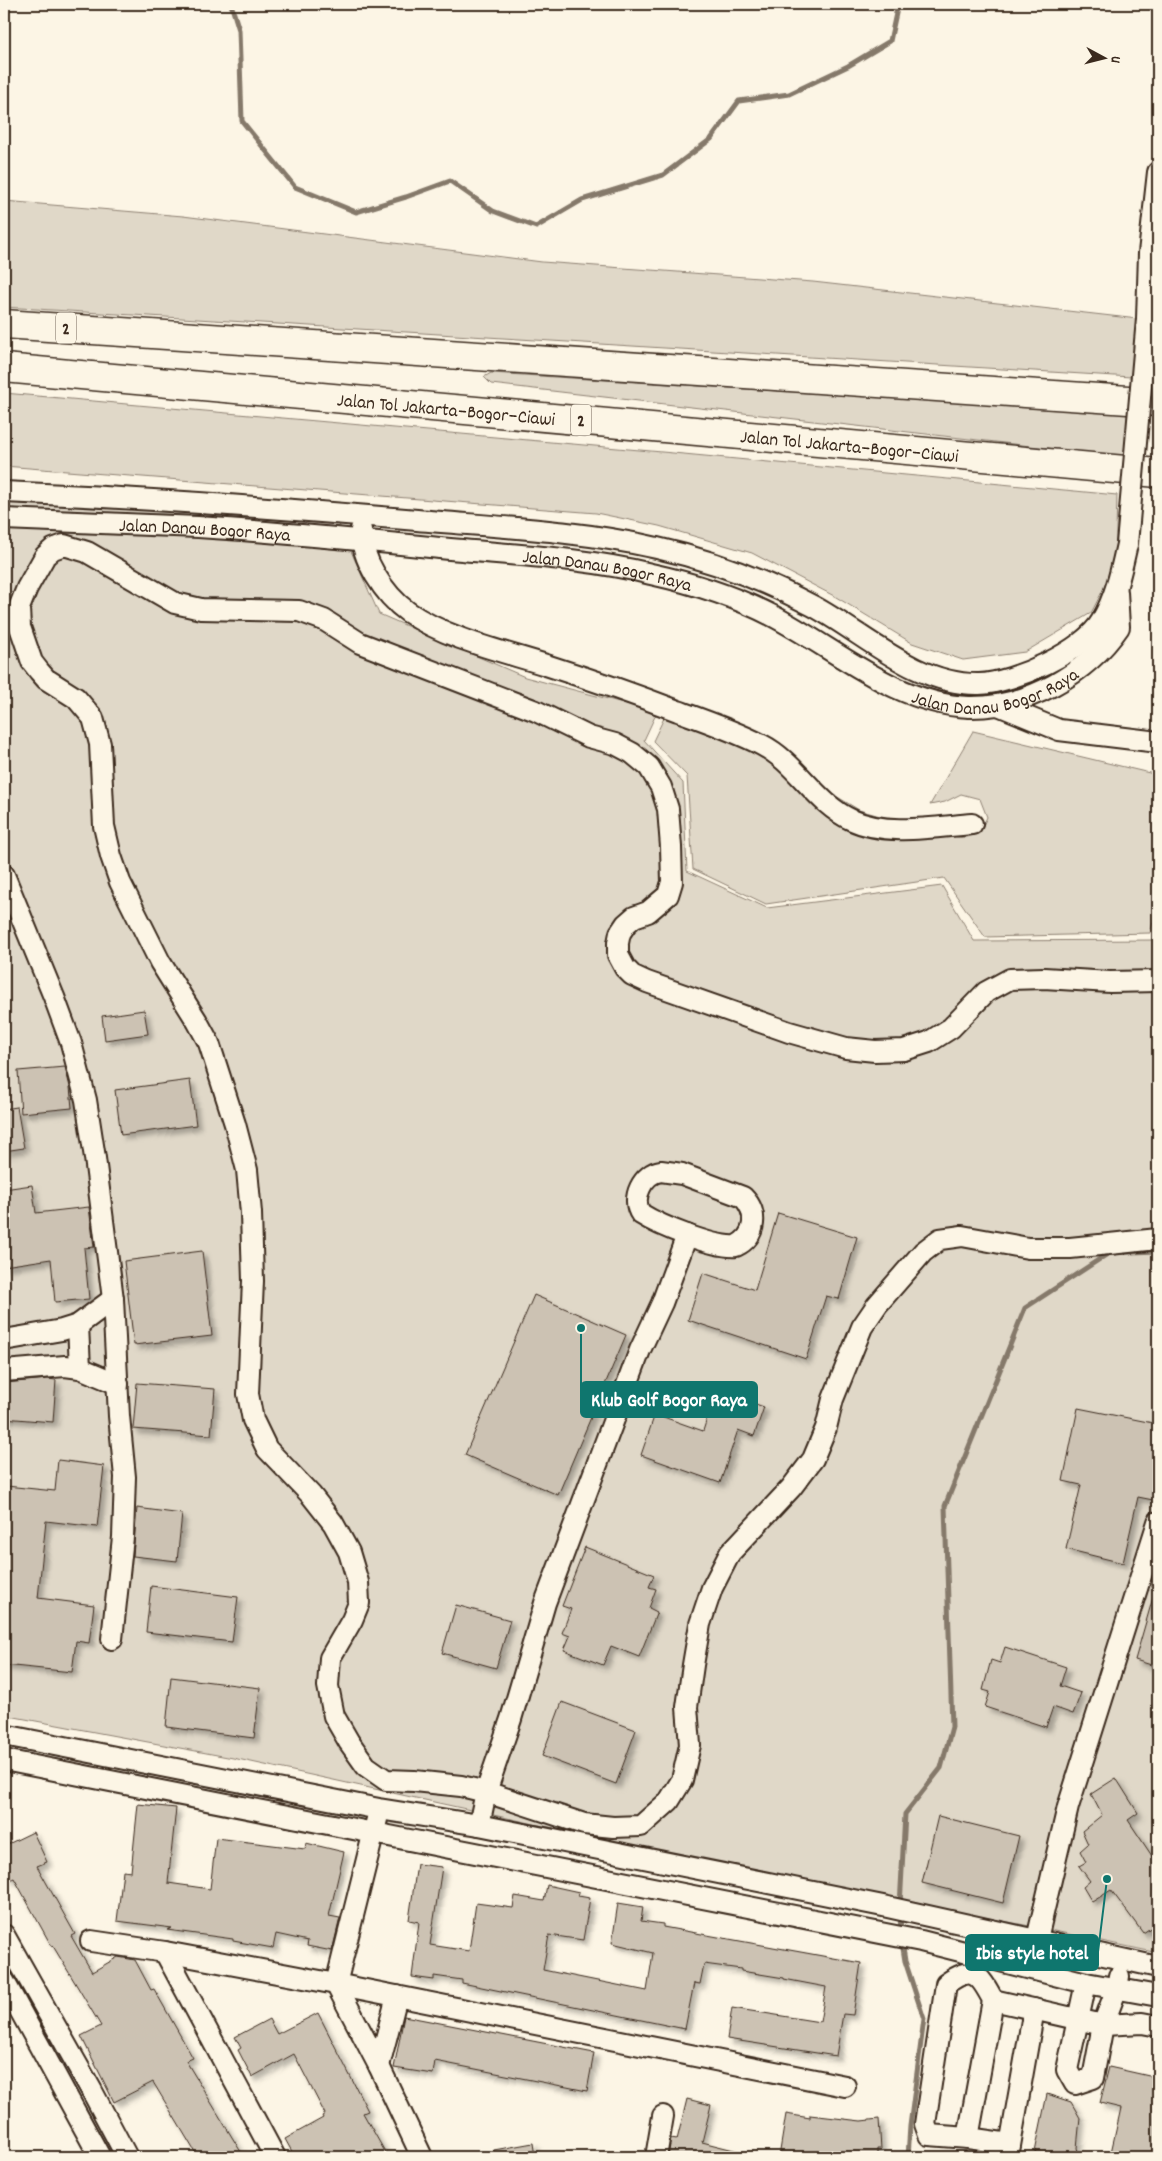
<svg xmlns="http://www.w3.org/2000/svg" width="1162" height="2161" font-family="Dekko,sans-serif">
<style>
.green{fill:#e0d8c8;stroke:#8e8173}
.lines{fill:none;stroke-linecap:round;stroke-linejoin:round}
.stream{stroke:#85796b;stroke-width:5}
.building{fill:#ccc2b3;stroke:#3b2a1e;filter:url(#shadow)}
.minor-casing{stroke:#3b2a1e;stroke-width:24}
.highway-casing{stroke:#3b2a1e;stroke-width:31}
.minor{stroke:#fcf5e5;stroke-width:20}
.highway{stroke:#fcf5e5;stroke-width:28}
.minor-bridge-casing{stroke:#3b2a1e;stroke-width:24;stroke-linecap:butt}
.minor-bridge{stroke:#fcf5e5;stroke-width:20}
.labels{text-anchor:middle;stroke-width:4;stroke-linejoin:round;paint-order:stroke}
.shield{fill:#fcf5e5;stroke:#75675a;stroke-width:1}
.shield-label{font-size:18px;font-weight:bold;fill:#3b2a1e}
.street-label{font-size:19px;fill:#3b2a1e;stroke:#fcf5e5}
.leader{fill:none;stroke:#0f766e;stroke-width:2}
.callout-dot{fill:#0f766e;stroke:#fcf5e5;stroke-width:2}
.callout{fill:#0f766e;stroke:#0f766e;stroke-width:2}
.callout-label{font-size:20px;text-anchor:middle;font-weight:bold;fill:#fff}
</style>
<defs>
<filter id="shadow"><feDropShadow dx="4.5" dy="4.5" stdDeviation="2.5" flood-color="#0004"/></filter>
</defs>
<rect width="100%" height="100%" fill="#fcf5e5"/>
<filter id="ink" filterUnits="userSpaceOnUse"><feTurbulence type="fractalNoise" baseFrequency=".02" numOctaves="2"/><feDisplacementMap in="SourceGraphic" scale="10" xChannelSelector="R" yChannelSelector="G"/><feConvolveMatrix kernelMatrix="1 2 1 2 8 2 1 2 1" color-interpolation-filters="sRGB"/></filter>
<g filter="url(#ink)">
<!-- green -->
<g class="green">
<polygon points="4,201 183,216 542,262 813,282 1138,319 1131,377 4,307"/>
<polygon points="491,373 1129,413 1126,457 491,384 484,377"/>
<polygon points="4,393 673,453 1117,495 1115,567 1091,613 1025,652 963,660 912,643 836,597 752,553 659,526 596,513 4,466"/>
<polygon points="4,496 334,513 379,614 525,677 657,712 644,740 683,783 687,871 767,908 942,886 974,941 1158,940 1158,1953 1045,1929 781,1878 233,1758 4,1715"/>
<path d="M665 716 762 751 859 810 901 822 938 824C954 839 960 841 980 832L987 817 980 799 961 794 945 802 930 805 973 731 1158 775V904L1150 933 985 937 944 878 766 904 693 869 687 776 653 741Z"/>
</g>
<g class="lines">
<!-- stream -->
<g class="stream">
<polyline points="231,4 239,30 242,121 295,187 356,212 406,197 450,181 493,211 536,227 582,200 663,175 711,139 739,101 789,94 848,66 890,41 898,4"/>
<polyline points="900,1906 905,1814 941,1768 952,1727 945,1506 1025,1308 1109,1253 1158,1251"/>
<polyline points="900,1914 901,1933"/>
<polyline points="902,1942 905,1961 924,2019 910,2126 908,2157"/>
</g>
</g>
<!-- building -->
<g class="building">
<polygon points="144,1010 148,1034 105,1040 102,1016"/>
<polygon points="65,1067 70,1087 72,1108 21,1113 18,1071"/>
<polygon points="190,1080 196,1125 121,1135 115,1090"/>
<polygon points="17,1107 24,1148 4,1151 4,1109"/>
<polygon points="32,1185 36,1213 89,1207 94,1247 84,1248 89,1299 55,1302 51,1259 4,1266 4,1189"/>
<polygon points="778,1213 857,1237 839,1299 826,1296 806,1359 688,1320 703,1273 755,1290"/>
<polygon points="202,1251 212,1336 134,1345 124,1261"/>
<polygon points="534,1295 626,1335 558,1495 465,1455"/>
<polygon points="48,1379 56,1380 53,1422 4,1418 5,1383"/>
<polygon points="137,1383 215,1389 211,1435 133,1429"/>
<polygon points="716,1390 764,1407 754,1436 738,1430 720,1483 641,1455 655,1414 703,1431"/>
<polygon points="1078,1408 1158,1424 1158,1473 1153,1500 1138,1497 1123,1563 1066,1549 1081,1485 1063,1481"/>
<polygon points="58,1460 104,1466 97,1527 46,1521 38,1598 94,1605 89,1643 76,1641 72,1672 4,1665 4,1510 6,1486 55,1491"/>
<polygon points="137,1508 182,1514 177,1561 133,1556"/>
<polygon points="585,1547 654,1575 649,1587 656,1589 649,1608 657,1612 639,1657 611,1646 603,1665 564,1650 570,1636 562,1633 571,1609 562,1606"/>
<polygon points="151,1586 238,1597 232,1642 146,1632"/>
<polygon points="1154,1594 1158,1594 1158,1667 1135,1660"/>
<polygon points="456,1605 510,1620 496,1668 442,1653"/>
<polygon points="1005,1647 1066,1667 1060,1686 1081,1693 1073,1714 1053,1707 1046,1727 985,1707 990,1692 983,1690 991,1660 1000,1663"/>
<polygon points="171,1677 260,1688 254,1738 166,1727"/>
<polygon points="562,1702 636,1730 616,1784 542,1756"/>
<polygon points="1116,1778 1138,1813 1128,1820 1158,1865 1158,1923 1143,1933 1111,1890 1092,1902 1083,1887 1090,1881 1079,1866 1086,1862 1080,1851 1088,1844 1082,1831 1102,1815 1091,1794"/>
<polygon points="138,1804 176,1808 168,1883 210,1889 216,1838 305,1849 306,1843 344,1852 329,1916 340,1918 332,1951 307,1946 308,1941 276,1934 273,1948 233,1941 233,1939 167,1930 172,1928 117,1921 123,1871 131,1872"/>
<polygon points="938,1816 1019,1836 1003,1903 922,1883"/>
<polygon points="33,1832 47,1862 37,1866 75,1934 71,1936 92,1972 118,1957 135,1960 151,1990 154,1989 193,2058 186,2061 244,2157 198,2157 153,2082 114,2102 81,2036 101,2026 53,1946 52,1947 14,1878 10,1880 4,1866 4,1846"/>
<polygon points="417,1864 442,1867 430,1945 469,1951 476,1903 513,1908 515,1896 544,1901 547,1885 579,1892 578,1896 590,1898 583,1940 549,1935 543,1970 647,1991 653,1953 612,1943 618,1903 643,1907 641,1921 663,1924 663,1927 861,1963 853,2015 843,2014 836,2056 727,2039 732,2008 820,2022 826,1987 784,1979 784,1978 741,1971 741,1969 704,1964 700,1984 694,1983 685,2029 462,1983 462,1980 434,1976 434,1980 412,1977 419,1922 409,1920"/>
<polygon points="318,2013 368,2111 363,2113 388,2157 295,2157 285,2139 323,2118 322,2116 325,2114 294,2054 252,2077 238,2050 241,2048 235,2037 269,2019 277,2034"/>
<polygon points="404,2016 594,2053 587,2091 435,2061 433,2074 394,2068"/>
<polygon points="1109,2067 1158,2078 1158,2141 1155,2157 1110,2157 1121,2108 1100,2103"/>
<polygon points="1047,2094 1071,2102 1080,2118 1077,2148 1080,2157 1034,2157"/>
<polygon points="687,2099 711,2105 702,2142 742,2152 741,2157 668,2157 671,2139 677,2140"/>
<polygon points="786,2114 810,2118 810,2115 861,2121 879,2119 881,2149 877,2149 877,2157 779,2157"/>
<polygon points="533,2143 535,2157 495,2157 494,2150"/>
</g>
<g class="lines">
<!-- minor casing -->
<g class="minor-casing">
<g id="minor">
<polyline points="1147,319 1149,253 1158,172"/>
<path d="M4 492C142 498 280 508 417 520 497 527 578 530 657 548 711 560 764 580 813 606 865 634 916 685 979 684 1013 683 1085 651 1102 620 1116 596 1121 571 1127 544"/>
<path id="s1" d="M4 519C69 522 134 524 198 527 279 532 359 540 440 548 510 555 582 557 651 574 692 583 736 597 773 616 836 649 896 704 969 707 1027 708 1087 674 1119 627L1117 592"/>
<path d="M361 529C361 559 384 595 408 612 447 639 502 651 546 665 590 679 634 694 678 711 706 721 735 731 762 745 797 763 815 803 852 820 886 836 935 827 972 824"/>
<polyline points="998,705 1059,730 1158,742"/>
<polyline points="4,875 54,997 71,1043 86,1100 95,1158 113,1299 119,1416 125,1477 123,1537 112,1639"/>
<polyline points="1158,981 1110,982 1044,978 1010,979 986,992 951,1028 929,1042 904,1050 875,1051 846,1048 789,1032 647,982 632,975 625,968 618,955 618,943 620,933 626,924 634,917 648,912 668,895 672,882 671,847 668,809 661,787 649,767 632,753 615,744 589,737 536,711 360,643 324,620 299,611 201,609 175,603 87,552 64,545 53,549 45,556 27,588 19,608 20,627 32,662 39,671 46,679 76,698 93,718 100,744 104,826 111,856 120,882 160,962 197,1021 209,1043 235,1124 247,1170 251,1213 253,1281 248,1394 253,1420 267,1449 311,1495 333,1523 349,1552 358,1582 359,1603 352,1620 330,1658 328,1686 334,1716 349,1742 366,1766 386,1780 414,1781 461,1786 486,1792 584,1824 613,1827 641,1826 669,1801 682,1780 690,1745 687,1707 693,1665 700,1624 712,1588 730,1553 791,1488 813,1459 826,1428 833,1399 862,1327 877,1305 923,1252 940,1239 962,1236 1028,1248 1070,1248 1158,1239"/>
<path d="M661 1171 682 1174 743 1197C758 1212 757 1236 736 1246 714 1248 660 1226 641 1214 630 1199 643 1173 661 1171Z"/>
<polyline points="78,1325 80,1368"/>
<polyline points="4,1340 62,1330 78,1325 113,1299"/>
<polyline points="4,1371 65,1366 80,1368 118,1384"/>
<polyline points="4,1735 379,1809 479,1825 883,1906 1158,1967"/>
<polyline points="4,1760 921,1941 1086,1983 1158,1996"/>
<polyline points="377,1819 336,1984 379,2066 422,2157"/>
<polyline points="479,1825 486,1792 511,1719 545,1603 640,1350 662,1303 687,1235"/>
<polyline points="4,1935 92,2091 127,2157"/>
<polyline points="1037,1939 1068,1807 1158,1522"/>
<polyline points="91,1941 165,1952 336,1984 845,2086"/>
<polyline points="165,1952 275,2157"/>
<polyline points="4,1981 100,2157"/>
<polyline points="1086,1983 1067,2070 1075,2084 1093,2078 1103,2025 1117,1988 1119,1976"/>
<path d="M993 2000 968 2138 929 2135 925 2124 946 1984C972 1965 979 1973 993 2000L1103 2025 1142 2023 1158 2026"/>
<polyline points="379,2066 397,1996"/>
<polyline points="968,2138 1010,2144"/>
<polyline points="656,2157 663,2116"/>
<polyline points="1008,2157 1034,2009"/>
</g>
</g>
<!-- highway casing -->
<g class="highway-casing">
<g id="highway">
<polyline points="4,324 1158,402"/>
<path id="s2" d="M4 368 1158 473"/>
</g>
</g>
<!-- minor -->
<use href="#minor" class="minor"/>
<!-- highway -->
<use href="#highway" class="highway"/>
<!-- minor-bridge casing -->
<g class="minor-bridge-casing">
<polyline id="minor-bridge" points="1127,544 1147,319"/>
</g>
<!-- minor-bridge -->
<use href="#minor-bridge" class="minor-bridge"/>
</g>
</g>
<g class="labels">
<!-- shield labels -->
<g class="shield">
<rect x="56" y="312.5" width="20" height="31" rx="4"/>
<rect x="571" y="404.5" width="20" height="31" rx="4"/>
</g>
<g class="shield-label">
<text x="66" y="334">2</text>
<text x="581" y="426">2</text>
</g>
<!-- street labels -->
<g class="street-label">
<text dy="7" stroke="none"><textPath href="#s2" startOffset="444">Jalan Tol Jakarta–Bogor–Ciawi</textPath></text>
<text dy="7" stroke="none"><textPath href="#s2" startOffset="849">Jalan Tol Jakarta–Bogor–Ciawi</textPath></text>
<text dy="7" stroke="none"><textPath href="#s1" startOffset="201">Jalan Danau Bogor Raya</textPath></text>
<text dy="7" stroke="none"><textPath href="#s1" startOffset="606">Jalan Danau Bogor Raya</textPath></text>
<text dy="7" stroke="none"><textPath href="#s1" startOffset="1026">Jalan Danau Bogor Raya</textPath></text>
</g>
</g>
<!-- callouts -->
<path class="leader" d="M581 1328L581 1399M1107 1879L1098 1952"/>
<g class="callout-dot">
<circle cx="581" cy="1328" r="5"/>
<circle cx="1107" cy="1879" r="5"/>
</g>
<g class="callout">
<rect x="581" y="1382" width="176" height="35" rx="5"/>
<rect x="966" y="1935" width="132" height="35" rx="5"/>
</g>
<g class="callout-label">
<text x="669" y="1406">Klub Golf Bogor Raya</text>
<text x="1032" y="1959">Ibis style hotel</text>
</g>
<!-- margin -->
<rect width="1162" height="2161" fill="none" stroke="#fcf5e5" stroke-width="20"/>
<rect x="10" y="10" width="1142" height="2141" fill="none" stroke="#3b2a1e" stroke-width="2" filter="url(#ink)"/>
<!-- north arrow -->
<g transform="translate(1104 58) rotate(97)" stroke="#fcf5e5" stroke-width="4" paint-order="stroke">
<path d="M0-4L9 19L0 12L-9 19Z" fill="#3b2a1e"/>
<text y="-8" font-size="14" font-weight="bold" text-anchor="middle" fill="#3b2a1e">U</text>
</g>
</svg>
